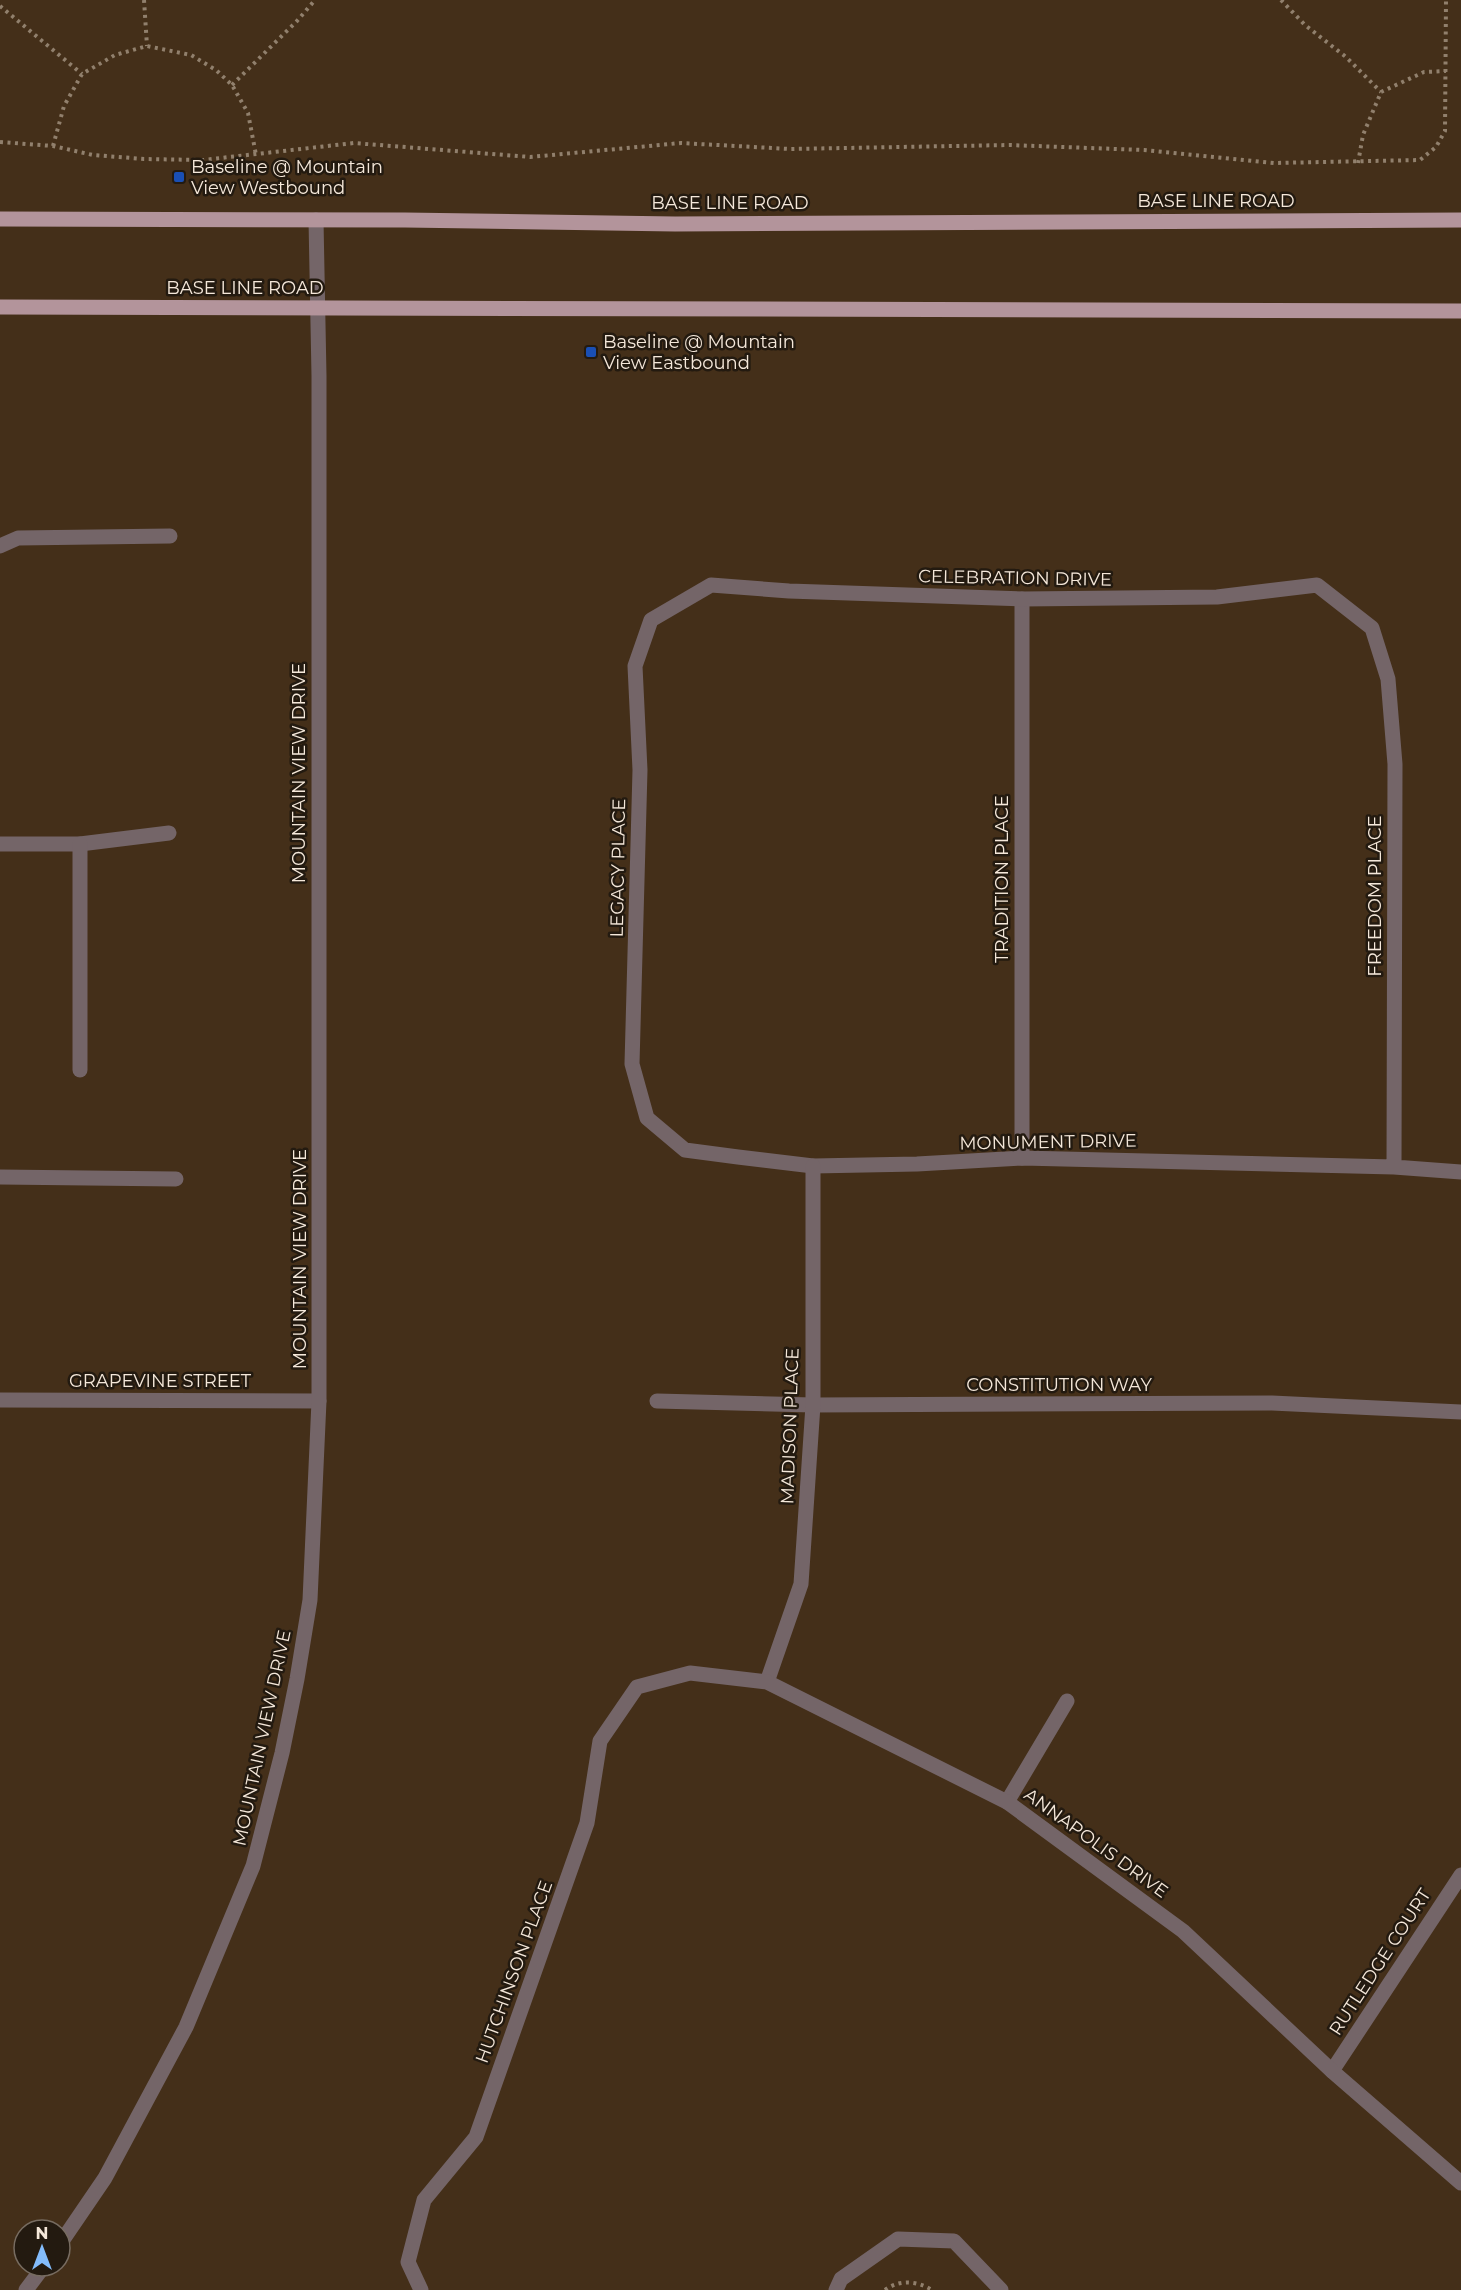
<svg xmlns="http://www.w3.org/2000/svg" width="1461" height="2290" font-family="Montserrat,sans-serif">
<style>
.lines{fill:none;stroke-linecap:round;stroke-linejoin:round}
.path{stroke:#91806d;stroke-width:4;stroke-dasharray:3 4.5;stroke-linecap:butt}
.service{stroke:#746568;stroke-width:15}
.minor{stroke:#746568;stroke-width:15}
.tertiary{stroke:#746568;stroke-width:15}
.primary{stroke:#b3949b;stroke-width:15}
.transit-dot{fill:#1a4fb4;stroke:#231a10;stroke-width:2}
.labels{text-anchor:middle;stroke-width:5;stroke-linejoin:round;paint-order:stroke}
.poi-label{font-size:18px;fill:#f5e8da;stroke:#231a10;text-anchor:start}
.street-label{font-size:18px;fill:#f5e8da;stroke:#231a10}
</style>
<rect width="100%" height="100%" fill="#442f19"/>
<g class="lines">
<!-- path -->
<g class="path">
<polyline points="144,0 147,46"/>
<polyline points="1281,0 1305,25 1346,57 1381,92"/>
<polyline points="0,6 82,74"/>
<polyline points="232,85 297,21 315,0"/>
<polyline points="0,142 53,146 93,155 144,159 203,160 354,143 530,157 681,143 790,149 1009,145 1144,150 1274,163 1420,160 1436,147 1445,131 1446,0"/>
<polyline points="53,146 64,106 82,74 115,55 147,46 191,55 216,70 232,85 248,113 256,155"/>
<polyline points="1358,163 1363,135 1381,92 1424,72 1446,71"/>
<path d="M885 2290C900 2279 917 2281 932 2290"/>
</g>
<!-- service -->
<g class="service">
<polyline points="0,546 18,538 170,536"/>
<polyline points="0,844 80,844 169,833"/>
<polyline points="80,844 80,1070"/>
<polyline points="0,1177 176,1179"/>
</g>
<!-- minor -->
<g class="minor">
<polyline points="1022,599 1022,1158"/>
<polyline points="1394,1167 1395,764 1388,679 1372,628 1317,585 1217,597 1022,599 789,591 711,585 651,620 635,666 640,770 632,1064 647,1118 685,1150 738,1157 813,1166 917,1164 1022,1158 1394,1167 1461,1172"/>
<polyline points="0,1400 319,1401"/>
<polyline points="657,1401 813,1405 1272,1403 1461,1412"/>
<polyline points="767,1682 801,1584 813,1405 813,1166"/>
<polyline points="1007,1802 1067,1701"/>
<polyline points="1332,2071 1461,1875"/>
<polyline points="421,2290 408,2262 424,2200 476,2137 587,1823 600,1741 637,1687 690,1673 767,1682 1007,1802 1183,1931 1332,2071 1461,2183"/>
<polyline points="836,2290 841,2279 898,2239 954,2241 1001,2290"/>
</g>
<!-- tertiary -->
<g class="tertiary">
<polyline points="60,2244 105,2178 186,2027 253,1866 282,1753 297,1679 310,1600 319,1401 319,376 316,220"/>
<polyline points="26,2290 44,2266"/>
</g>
<!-- primary -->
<g class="primary">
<polyline points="0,219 405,220 675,224 1461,220"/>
<polyline points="0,307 1461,311"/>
</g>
</g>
<!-- markers -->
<g class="transit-dot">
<rect x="173" y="171" width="12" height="12" rx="3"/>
<rect x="585" y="346" width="12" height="12" rx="3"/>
</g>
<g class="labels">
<!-- poi labels -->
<g class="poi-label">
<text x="191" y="173">Baseline @ Mountain<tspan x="191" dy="21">View Westbound</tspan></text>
<text x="603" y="348">Baseline @ Mountain<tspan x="603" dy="21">View Eastbound</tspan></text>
</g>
<!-- street labels -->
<g class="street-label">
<text x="1216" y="207">BASE LINE ROAD</text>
<text x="730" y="209">BASE LINE ROAD</text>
<text x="245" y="294">BASE LINE ROAD</text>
<text transform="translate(1015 578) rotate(1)" y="6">CELEBRATION DRIVE</text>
<text transform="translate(299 773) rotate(-90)" y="6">MOUNTAIN VIEW DRIVE</text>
<text transform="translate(618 868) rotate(-89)" y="6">LEGACY PLACE</text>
<text transform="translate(1002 879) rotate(-90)" y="6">TRADITION PLACE</text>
<text transform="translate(1375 896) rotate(-90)" y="6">FREEDOM PLACE</text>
<text transform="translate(1048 1142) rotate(-1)" y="6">MONUMENT DRIVE</text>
<text transform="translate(300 1259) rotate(-90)" y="6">MOUNTAIN VIEW DRIVE</text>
<text x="160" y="1387">GRAPEVINE STREET</text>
<text x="1059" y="1391">CONSTITUTION WAY</text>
<text transform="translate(790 1426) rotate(-88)" y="6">MADISON PLACE</text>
<text transform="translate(262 1738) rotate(-78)" y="6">MOUNTAIN VIEW DRIVE</text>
<text transform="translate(1096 1843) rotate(36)" y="6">ANNAPOLIS DRIVE</text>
<text transform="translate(1380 1962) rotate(-57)" y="6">RUTLEDGE COURT</text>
<text transform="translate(514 1972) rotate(-70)" y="6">HUTCHINSON PLACE</text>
</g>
</g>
<!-- north arrow -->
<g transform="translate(42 2248)"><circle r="28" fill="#231a10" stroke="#776c61" stroke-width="1.5"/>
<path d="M0-4.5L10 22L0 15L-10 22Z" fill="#83bcfb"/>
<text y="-9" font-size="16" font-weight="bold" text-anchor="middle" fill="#f5e8da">N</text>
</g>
</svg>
